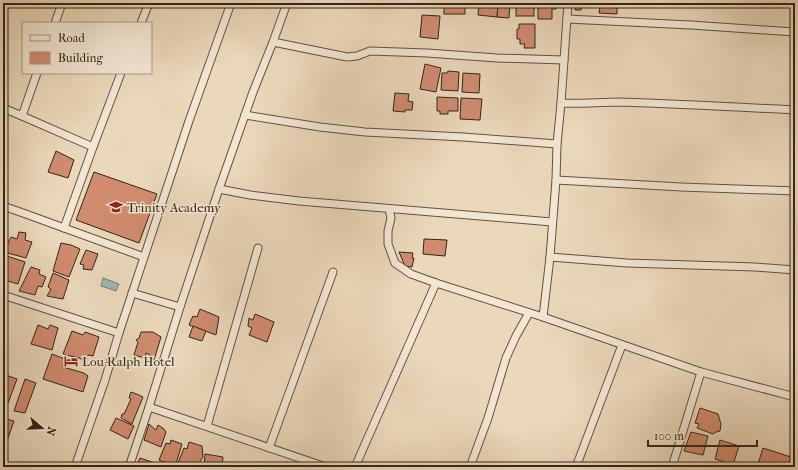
<svg xmlns="http://www.w3.org/2000/svg" width="798" height="470" font-family="'IM FELL French Canon',serif">
<style>
.water{fill:#99b9b5;stroke:#6f7e76}
.building{fill:#d18c70;stroke:#312617}
.lines{fill:none;stroke-linecap:round;stroke-linejoin:round}
.minor-casing{stroke:#605240;stroke-width:9}
.minor{stroke:#f2e6d3;stroke-width:7}
.labels{text-anchor:middle;stroke-width:3;stroke-linejoin:round;paint-order:stroke}
.poi-label{font-size:13px;fill:#312617;stroke:#f2e6d3;text-anchor:start}
</style>
<rect width="100%" height="100%" fill="#ebd8bb"/>
<filter id="stains"><feTurbulence type="fractalNoise" baseFrequency=".005" numOctaves="4"/><feColorMatrix values="0 0 0 0 .2 0 0 0 0 .09 0 0 0 0 .02 0 0 0 .5 -.17"/></filter>
<radialGradient id="worn" r=".72"><stop offset=".6" stop-color="#630" stop-opacity="0"/><stop offset="1" stop-color="#630" stop-opacity=".3"/></radialGradient>
<!-- water -->
<polygon class="water" points="103,278 119,284 116,291 101,286"/>
<!-- building -->
<g class="building">
<rect x="444" y="3" width="21" height="11"/>
<polygon points="479,3 492,3 491,6 498,6 497,17 478,15"/>
<polygon points="495,3 510,3 509,18 497,17 498,6 495,6"/>
<rect x="516" y="3" width="18" height="13"/>
<polygon points="538,3 556,3 556,9 552,9 552,19 538,19"/>
<polygon points="576,3 582,3 581,10 575,10"/>
<polygon points="602,3 620,3 619,6 617,6 617,14 599,13 600,7 602,6"/>
<polygon points="422,15 440,16 438,39 420,37"/>
<polygon points="519,24 535,24 535,48 524,48 525,44 520,44 520,39 517,39 517,29 519,29"/>
<polygon points="425,64 441,68 436,92 420,89"/>
<polygon points="448,71 459,72 458,91 441,90 442,73 447,73"/>
<polygon points="463,73 480,74 479,93 462,92"/>
<polygon points="395,93 409,94 408,101 413,102 412,110 405,110 405,112 393,111"/>
<polygon points="437,97 458,98 458,111 448,111 448,114 440,114 440,111 437,111"/>
<polygon points="461,98 482,99 480,120 460,119"/>
<polygon points="56,151 74,160 68,178 48,172"/>
<polygon points="94,172 157,194 139,243 76,220"/>
<polygon points="19,232 26,233 25,240 32,242 26,258 4,252 11,237 17,239"/>
<polygon points="424,239 447,240 445,256 423,254"/>
<polygon points="61,243 71,245 80,249 69,277 53,271"/>
<polygon points="86,250 98,254 92,270 83,269 84,265 80,264"/>
<polygon points="399,252 413,253 412,258 414,258 412,267 405,266"/>
<polygon points="4,255 25,262 18,284 4,280 8,274 3,273 4,270 3,269 3,259"/>
<polygon points="31,267 40,270 39,274 46,277 42,287 38,286 35,295 19,291"/>
<polygon points="53,273 69,280 63,299 47,296 51,289 48,287"/>
<polygon points="200,309 219,317 216,335 189,325 193,316 197,317"/>
<polygon points="255,314 274,322 267,342 249,335 252,328 248,326 249,318 253,320"/>
<polygon points="38,325 48,329 50,325 58,328 52,350 31,344"/>
<polygon points="193,326 206,331 202,341 189,337"/>
<polygon points="72,331 83,335 85,332 99,337 93,356 88,355 86,360 63,354"/>
<polygon points="141,332 153,332 161,337 154,360 149,358 150,355 146,353 145,358 134,355 138,342 136,340 139,338"/>
<polygon points="52,354 65,359 63,367 84,373 88,376 83,392 43,379"/>
<polygon points="3,374 17,379 7,406 3,405"/>
<polygon points="25,379 36,383 25,413 14,411"/>
<polygon points="131,392 139,395 143,397 132,424 121,418 122,414 124,414 131,399 129,398"/>
<polygon points="700,408 718,414 721,424 720,431 716,432 713,434 697,428 699,424 695,423"/>
<polygon points="3,418 14,421 7,441 3,440"/>
<polygon points="116,418 134,426 128,439 110,430"/>
<polygon points="149,424 156,430 158,425 164,429 166,432 161,447 144,440"/>
<polygon points="691,432 708,436 703,455 684,451"/>
<polygon points="171,440 182,444 175,467 159,460 166,443 170,444"/>
<polygon points="720,440 739,446 733,465 715,459"/>
<polygon points="189,442 202,446 203,457 196,467 178,463 184,448 187,449"/>
<polygon points="763,448 791,457 788,467 757,467"/>
<polygon points="205,454 223,457 222,467 204,467"/>
<polygon points="140,458 155,463 153,467 136,467"/>
</g>
<g class="lines">
<!-- minor casing -->
<g class="minor-casing">
<g id="minor">
<polyline points="567,19 691,25 795,32"/>
<polyline points="55,23 62,3"/>
<polyline points="141,23 149,3"/>
<polyline points="273,42 347,57 357,56 370,51 427,53 497,58 564,60"/>
<path d="M561 103C581 104 600 102 620 102 678 104 737 107 795 110"/>
<polyline points="3,108 22,116 93,147"/>
<polyline points="245,115 320,127 365,132 463,137 557,144"/>
<polyline points="22,116 37,73"/>
<polyline points="556,180 681,187 795,191"/>
<polyline points="219,189 250,195 299,201 552,222"/>
<polyline points="3,206 23,213 144,257"/>
<polyline points="389,209 391,218 388,231 388,244 395,263 411,274 436,283 543,317 701,372 795,397"/>
<polyline points="64,228 93,147 121,73"/>
<polyline points="550,257 627,263 755,267 795,270"/>
<polyline points="132,293 180,307"/>
<polyline points="3,295 119,333"/>
<polyline points="543,317 550,257 556,180 557,144 561,103 568,3"/>
<polyline points="149,407 326,467"/>
<polyline points="207,426 258,248"/>
<polyline points="269,448 333,272"/>
<polyline points="75,467 105,380 119,333 189,121 231,3"/>
<polyline points="129,467 149,407 180,307 219,189 253,92 273,42 287,3"/>
<polyline points="355,467 436,283"/>
<polyline points="470,467 488,418 506,358 516,336 529,313"/>
<polyline points="576,467 622,345"/>
<polyline points="672,467 701,372"/>
</g>
</g>
<!-- minor -->
<use href="#minor" class="minor"/>
</g>
<!-- icons -->
<defs>
<g id="school-bare" transform="scale(1.08)"><path d="M0-5L7-2L0 1L-7-2ZM-4 1L0 2.5L4 1V4Q0 6-4 4Z" fill="#8f2418" stroke="#f2e6d3" stroke-width="2.5" paint-order="stroke"/></g>
<g id="hotel-bare" transform="scale(1.08)"><path d="M-6-4.5h1.5V1H6V5H4.5V3h-9V5H-6ZM-4 0a1.8 1.8 0 1 1 3.6 0ZM.5 0V-2.5h3Q6-2.5 6 0Z" fill="#8f2418" stroke="#f2e6d3" stroke-width="2.5" paint-order="stroke"/></g>
</defs>
<g fill-rule="evenodd">
<use href="#school-bare" x="116" y="207"/>
<use href="#hotel-bare" x="71" y="361"/>
</g>
<g class="labels">
<!-- poi labels -->
<g class="poi-label">
<text x="127" y="212">Trinity Academy</text>
<text x="82" y="366">Lou-Ralph Hotel</text>
</g>
</g>
<!-- margin -->
<rect width="798" height="470" fill="none" stroke="#ebd8bb" stroke-width="16"/>
<rect x="4" y="4" width="790" height="462" fill="none" stroke="#312617" stroke-width="2"/>
<rect x="8" y="8" width="782" height="454" fill="none" stroke="#312617"/>
<!-- legend -->
<rect x="22" y="22" width="130" height="52" fill="#f2e6d3" stroke="#a59988"/>
<rect x="30" y="35" width="20" height="6" fill="#f2e6d3" stroke="#a59988"/>
<text x="58" y="42" font-size="12" fill="#312617">Road</text>
<rect x="30" y="52" width="20" height="12" fill="#d18c70" stroke="#a59988"/>
<text x="58" y="62" font-size="12" fill="#312617">Building</text>
<!-- north arrow -->
<g transform="translate(42 428) rotate(109)" stroke="#f2e6d3" stroke-width="3" paint-order="stroke">
<path d="M0-3L7 15L0 10L-7 15Z" fill="#312617"/>
<text y="-6" font-size="11" font-weight="bold" text-anchor="middle" fill="#312617">N</text>
</g>
<!-- scale -->
<path d="M648 440v6h109v-6" fill="none" stroke="#312617" stroke-width="2"/>
<text x="654" y="440" font-size="12" fill="#312617" stroke="#f2e6d3" stroke-width="3" paint-order="stroke">100 m</text>
<rect width="100%" height="100%" filter="url(#stains)"/>
<rect width="100%" height="100%" fill="url(#worn)"/>
</svg>
